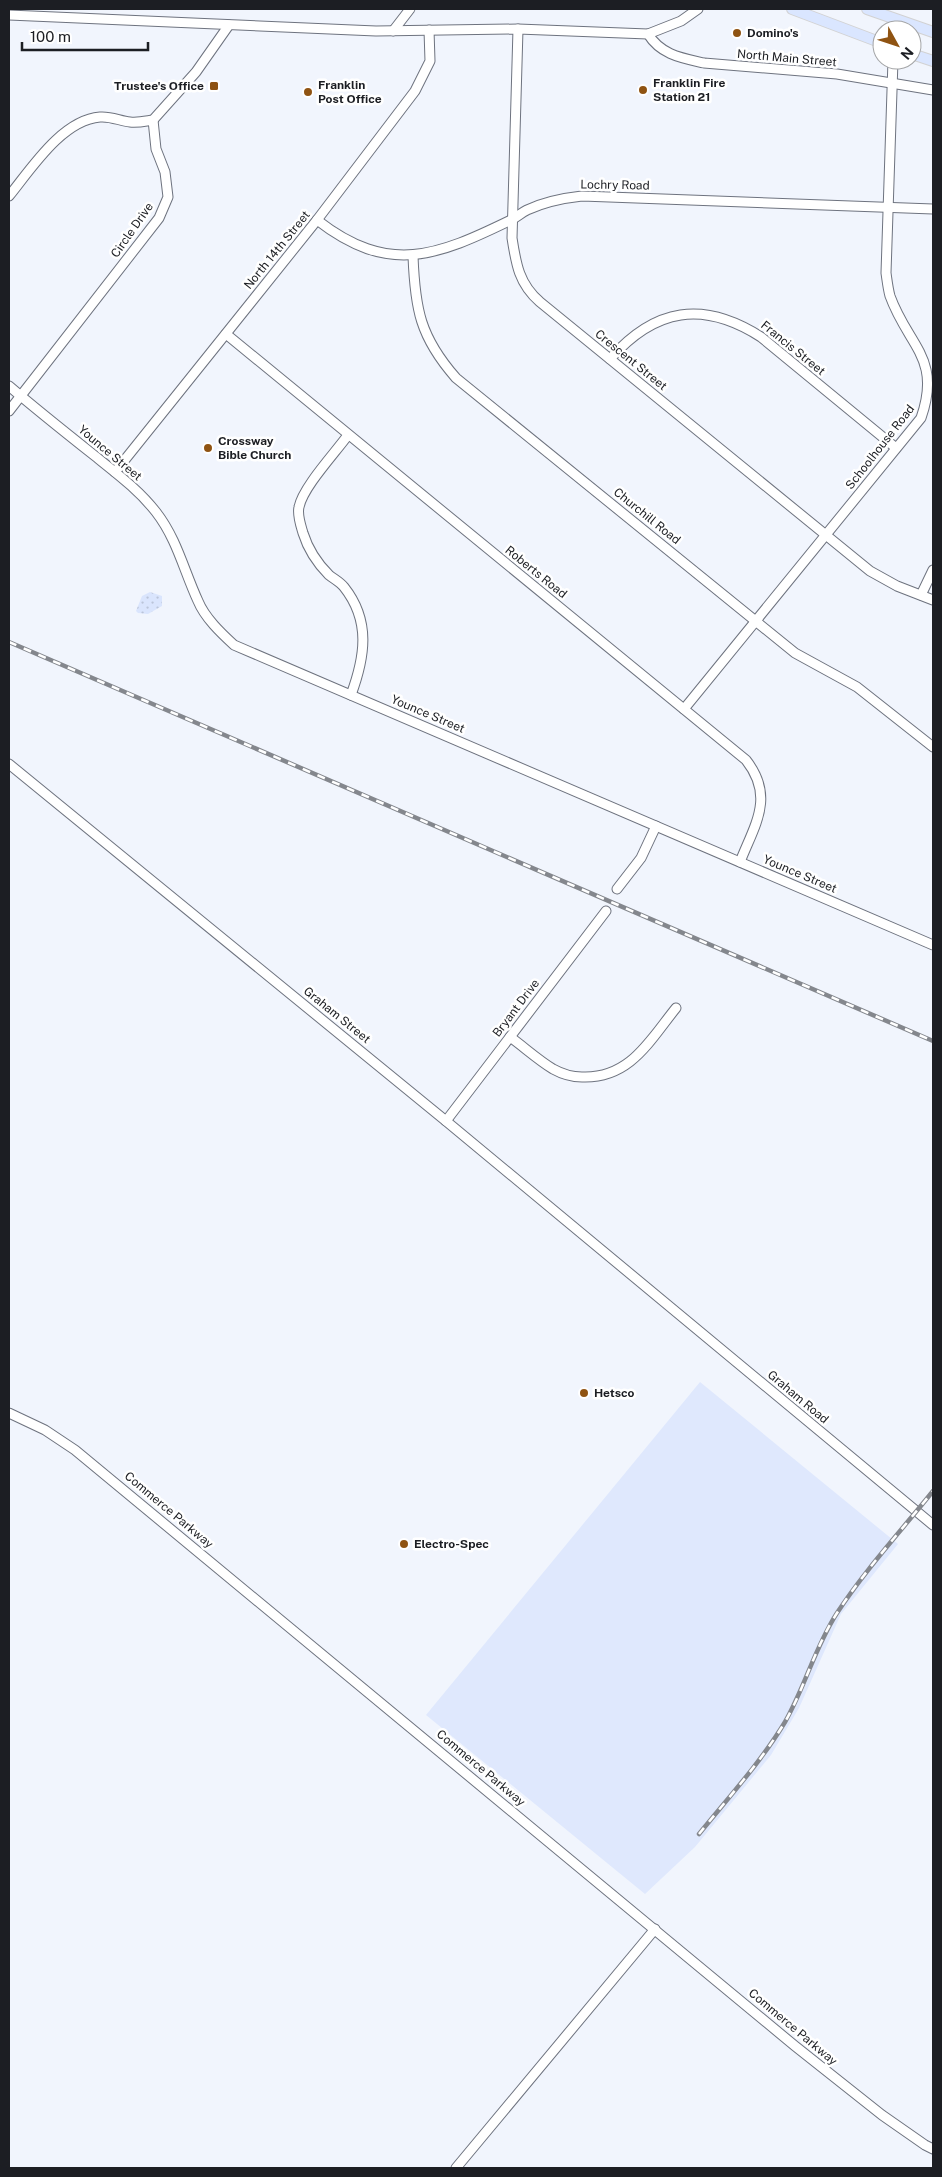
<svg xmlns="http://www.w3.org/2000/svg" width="942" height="2177" font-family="'Public Sans',sans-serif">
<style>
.built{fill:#dfe8fd}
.green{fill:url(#green-dots)}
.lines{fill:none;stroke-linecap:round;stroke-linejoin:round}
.minor-casing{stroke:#6e737f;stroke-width:11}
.major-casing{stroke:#d2d2d3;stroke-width:12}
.minor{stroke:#fff;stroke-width:9}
.major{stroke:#dae6ff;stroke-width:10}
.rail-casing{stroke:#84878d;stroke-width:4.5}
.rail{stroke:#fff;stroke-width:2.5;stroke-dasharray:8;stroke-linecap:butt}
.poi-dot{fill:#8f5312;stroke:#fff;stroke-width:2}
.labels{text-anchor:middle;stroke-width:5;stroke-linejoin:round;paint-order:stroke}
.poi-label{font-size:12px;font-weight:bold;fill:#1c1e23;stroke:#fff;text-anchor:start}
.street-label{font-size:12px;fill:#1c1e23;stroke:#fff}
</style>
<defs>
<pattern id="green-dots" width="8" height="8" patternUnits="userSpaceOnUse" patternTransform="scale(1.25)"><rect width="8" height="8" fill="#dae5fd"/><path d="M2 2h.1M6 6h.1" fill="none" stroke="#bac4d9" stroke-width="1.8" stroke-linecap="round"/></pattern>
</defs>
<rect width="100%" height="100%" fill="#f1f5fd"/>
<!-- built -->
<polygon class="built" points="700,1382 898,1544 841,1614 799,1708 771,1755 695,1847 645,1894 426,1715"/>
<!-- green -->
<polygon class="green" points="150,592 162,596 162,606 148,614 138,613 136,611 142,596"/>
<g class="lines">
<!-- minor casing -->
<g class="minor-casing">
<g id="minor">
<polyline points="9,15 376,31 518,29 648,34 681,21 698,9"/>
<path d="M518 29 512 238C516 264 519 284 540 302L870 571 897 586 933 600"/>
<polyline points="894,30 894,20"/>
<polyline points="393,31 410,9"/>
<path d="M648 34C661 55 682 58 704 63L837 74 933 90"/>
<path d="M9 196C31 169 62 120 100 117 111 116 120 121 130 122 138 123 146 121 153 120L196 72 229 25"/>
<path d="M317 220C389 276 437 256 511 220 517 217 521 213 527 210 544 202 564 198 582 196L933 209"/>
<path d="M413 256C415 309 420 337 456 378L795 653 857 687 933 747"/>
<path d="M226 334 746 760C775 797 755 824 740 862"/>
<path d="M610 359C655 308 703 300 761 337L896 448"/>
<path d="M9 386C37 410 66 433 95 456 116 473 139 490 156 512 177 539 184 571 198 601 205 618 221 633 234 645L933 945"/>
<polyline points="9,411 159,218 168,197 165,172 156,149 153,120"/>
<path d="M348 435C335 453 303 487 299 507 297 515 301 526 303 533 308 549 317 563 329 575 334 579 340 582 344 587 371 621 365 657 351 695"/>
<polyline points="115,472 317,220 415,91 430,61 429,30"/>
<polyline points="921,595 933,570"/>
<path d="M684 709 921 418C942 358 908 346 890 296 888 289 887 280 886 273L893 60"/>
<polyline points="9,764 446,1121 933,1525"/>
<polyline points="617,889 641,858 656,826"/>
<path d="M510 1037C524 1047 538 1060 553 1069 562 1074 573 1077 582 1077 630 1079 650 1040 676 1008"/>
<polyline points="446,1121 606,911"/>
<polyline points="9,1413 45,1430 75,1450 795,2046 882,2115 925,2145 933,2149"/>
<polyline points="456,2168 655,1929"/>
</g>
</g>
<!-- major casing -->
<g class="major-casing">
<g id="major">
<polyline points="792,9 882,43"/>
<polyline points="867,9 933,32"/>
<polyline points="912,54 933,61"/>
</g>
</g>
<!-- minor -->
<use href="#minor" class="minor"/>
<!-- major -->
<use href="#major" class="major"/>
<!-- rail casing -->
<g class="rail-casing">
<g id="rail">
<polyline points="9,642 933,1041"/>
<path d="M699 1834C728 1798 761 1762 785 1722 805 1687 815 1647 837 1613 865 1570 901 1531 933 1491"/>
</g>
</g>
<!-- rail -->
<use href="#rail" class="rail"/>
</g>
<!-- markers -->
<g class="poi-dot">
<circle cx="737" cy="33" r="5"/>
<rect x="209" y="81" width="10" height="10" rx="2.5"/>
<circle cx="643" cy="90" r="5"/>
<circle cx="308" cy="92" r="5"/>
<circle cx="208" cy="448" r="5"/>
<circle cx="584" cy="1393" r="5"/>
<circle cx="404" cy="1544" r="5"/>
</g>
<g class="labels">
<!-- poi labels -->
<g class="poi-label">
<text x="747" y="37">Domino's</text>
<text x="653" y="87">Franklin Fire<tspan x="653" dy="14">Station 21</tspan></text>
<text x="318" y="89">Franklin<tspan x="318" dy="14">Post Office</tspan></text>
<text x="204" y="90" text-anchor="end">Trustee's Office</text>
<text x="218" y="445">Crossway<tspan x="218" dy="14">Bible Church</tspan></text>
<text x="594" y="1397">Hetsco</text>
<text x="414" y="1548">Electro-Spec</text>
</g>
<!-- street labels -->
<g class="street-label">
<text transform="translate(787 58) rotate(5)" y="4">North Main Street</text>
<text transform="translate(615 185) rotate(1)" y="4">Lochry Road</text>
<text transform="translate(132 230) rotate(-55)" y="4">Circle Drive</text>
<text transform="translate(277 250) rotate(-51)" y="4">North 14th Street</text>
<text transform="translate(793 348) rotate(39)" y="4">Francis Street</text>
<text transform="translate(631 360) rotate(39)" y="4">Crescent Street</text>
<text transform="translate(880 447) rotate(-52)" y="4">Schoolhouse Road</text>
<text transform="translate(110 453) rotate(40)" y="4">Younce Street</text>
<text transform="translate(647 516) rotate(39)" y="4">Churchill Road</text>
<text transform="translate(536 572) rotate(39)" y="4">Roberts Road</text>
<text transform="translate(428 714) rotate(23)" y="4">Younce Street</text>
<text transform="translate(800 874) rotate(23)" y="4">Younce Street</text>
<text transform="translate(516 1008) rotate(-53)" y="4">Bryant Drive</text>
<text transform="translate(337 1015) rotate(39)" y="4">Graham Street</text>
<text transform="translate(798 1397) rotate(40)" y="4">Graham Road</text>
<text transform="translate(169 1510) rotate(40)" y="4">Commerce Parkway</text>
<text transform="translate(481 1768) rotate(40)" y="4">Commerce Parkway</text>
<text transform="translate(793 2027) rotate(40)" y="4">Commerce Parkway</text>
</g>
</g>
<!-- border -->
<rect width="942" height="2177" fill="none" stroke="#1c1e23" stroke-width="20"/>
<!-- north arrow -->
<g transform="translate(897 45) rotate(130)"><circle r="24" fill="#ffffff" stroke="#a4a5a7"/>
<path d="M0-4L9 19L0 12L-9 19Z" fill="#8f5312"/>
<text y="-8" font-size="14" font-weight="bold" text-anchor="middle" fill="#1c1e23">N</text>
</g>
<!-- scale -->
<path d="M22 42v8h126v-8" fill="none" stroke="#1c1e23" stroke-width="2.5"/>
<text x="30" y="42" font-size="15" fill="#1c1e23" stroke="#ffffff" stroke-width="4" paint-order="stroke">100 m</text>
</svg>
